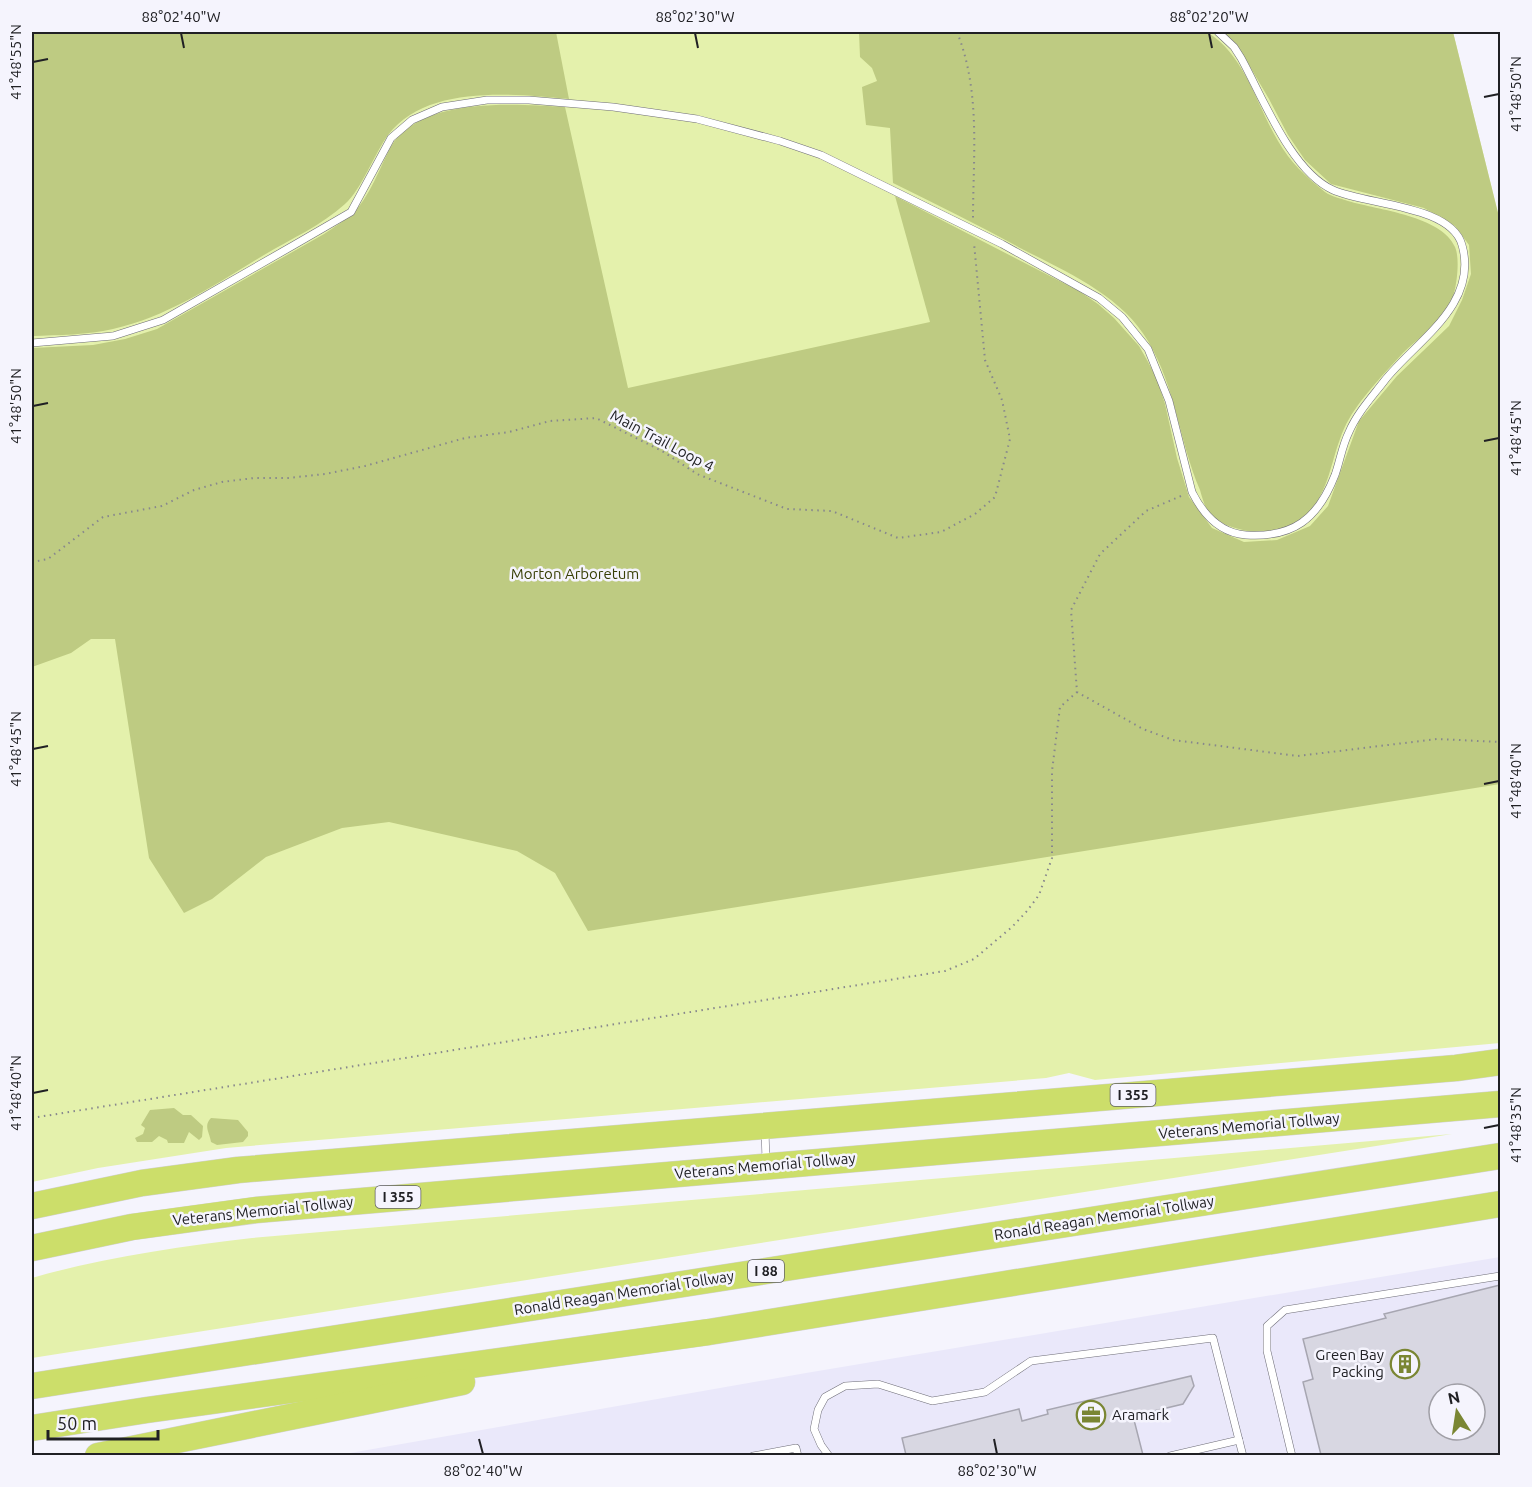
<svg xmlns="http://www.w3.org/2000/svg" width="1532" height="1487" font-family="Ubuntu,sans-serif">
<style>
.built{fill:#eae8fa;fill-rule:evenodd}
.green{fill:#e4f1ac}
.forest{fill:#becb82}
.building{fill:#d8d7e2;stroke:#a7a6b1;stroke-width:1.5;fill-rule:evenodd}
.lines{fill:none;stroke-linecap:round;stroke-linejoin:round}
.lane-casing{stroke:#6e6d77;stroke-width:8}
.highway-casing{stroke:#d2d2d3;stroke-width:27}
.path{stroke:#87878d;stroke-width:2;stroke-dasharray:1.5 4.5;stroke-linecap:butt}
.lane{stroke:#fff;stroke-width:7}
.highway{stroke:#ccde6a;stroke-width:26}
.ticks{fill:none;stroke:#202024;stroke-width:2}
.labels{text-anchor:middle;stroke-width:5;stroke-linejoin:round;paint-order:stroke}
.shield{fill:#f5f4fd;stroke:#606065;stroke-width:1.5}
.shield-label{font-size:14px;font-weight:bold;fill:#202024}
.street-label{font-size:15px;fill:#202024;stroke:#f5f4fd}
.park-label{font-size:15px;fill:#383f06;stroke:#f5f4fd}
.poi-label{font-size:15px;fill:#202024;stroke:#f5f4fd;text-anchor:end}
.neatline{fill:none;stroke:#202024;stroke-width:2}
.ticks-label{font-size:15px;text-anchor:middle;fill:#202024}
</style>
<rect width="100%" height="100%" fill="#f5f4fd"/>
<!-- built -->
<path class="built" d="M1500 1257V1455L333 1456 806 1373ZM1439 1394H1475V1430H1439Z"/>
<!-- green -->
<g class="green">
<polygon points="32,32 1453,32 1500,221 1500,1043 1095,1080 1069,1073 1046,1078 226,1148 98,1168 32,1182"/>
<path d="M1452 1134 32 1358V1278C104 1257 178 1247 252 1238Z"/>
</g>
<!-- forest -->
<g class="forest">
<path d="M32 32H556L569 99C513 94 427 84 388 135 374 154 362 189 345 204 322 225 291 239 264 255 216 284 168 317 113 329 87 335 59 335 32 336Z"/>
<path d="M859 32H1207C1245 55 1256 104 1278 141 1290 162 1306 177 1325 192 1332 197 1340 198 1348 201 1378 210 1442 216 1455 247 1461 260 1456 297 1448 309 1437 326 1418 338 1403 353 1389 368 1374 384 1361 401 1352 413 1345 424 1340 439 1330 466 1327 498 1303 518 1288 530 1262 536 1243 530 1233 528 1216 522 1209 514 1205 508 1202 497 1200 490 1179 441 1176 388 1148 341 1122 296 1067 272 1022 249 980 226 936 204 893 183L890 128 866 125 862 87 877 81 872 68 860 57Z"/>
<path d="M1223 32H1453L1500 221V784L588 931 555 873 517 851 389 822 342 828 266 857 212 899 184 913 149 858 115 639H91L71 653 32 667V348L93 345 125 339 157 329 324 234C334 227 345 221 354 212 369 197 380 168 390 148 420 96 514 104 565 107L628 388 930 322 895 196 1079 291 1098 304 1114 318 1139 346 1147 360 1157 379 1165 404 1177 458 1189 497 1212 528 1244 542 1277 540 1310 526 1328 506 1359 421 1397 376 1449 326 1462 300 1471 274 1469 245 1455 226 1424 208 1331 184 1305 160 1288 135 1269 99 1239 48Z"/>
<polygon points="174,1108 183,1115 191,1115 203,1126 202,1137 199,1140 189,1132 184,1143 168,1143 167,1140 159,1136 152,1142 137,1142 135,1138 143,1134 145,1128 141,1125 150,1110"/>
<path d="M211 1118 238 1120 248 1132V1136L243 1142 217 1145 211 1142C210 1133 203 1126 211 1118Z"/>
</g>
<!-- building -->
<g class="building">
<path d="M1500 1285V1455H1321L1303 1382 1313 1379 1303 1339 1386 1318 1384 1314ZM1439 1394H1475V1430H1439Z"/>
<polygon points="1191,1376 1194,1386 1183,1404 1133,1416 1143,1455 906,1455 902,1438 1019,1409 1022,1421 1048,1414 1047,1410"/>
</g>
<g class="lines">
<!-- lane casing -->
<g class="lane-casing">
<g id="lane">
<path d="M32 343 113 336 163 320 294 245 351 212 391 138 412 120 442 107 487 100H529L613 107 697 119 780 141 821 155 1002 244 1099 298 1122 317 1148 349 1169 401 1192 492C1203 514 1220 533 1246 535 1293 538 1318 519 1335 475 1340 461 1342 446 1349 432 1357 413 1372 397 1385 380 1416 341 1479 305 1462 245 1451 205 1366 205 1333 190 1291 171 1263 98 1241 58L1234 47 1218 32"/>
<polyline points="765,1130 766,1161"/>
<polyline points="753,1456 796,1448 798,1456"/>
<polyline points="829,1456 821,1445 814,1429 818,1410 825,1397 845,1386 878,1384 932,1401 985,1392 1031,1361 1213,1338 1243,1456"/>
<polyline points="1170,1456 1239,1440"/>
<polyline points="1292,1456 1267,1351 1267,1326 1285,1310 1500,1276"/>
</g>
</g>
<!-- highway casing -->
<g class="highway-casing">
<g id="highway">
<polyline points="32,1206 142,1183 238,1170 1456,1068 1500,1062"/>
<polyline points="32,1248 132,1227 256,1210 1500,1104"/>
<polyline points="32,1386 1500,1156"/>
<polyline points="32,1428 147,1410 709,1332 1500,1204"/>
<polyline points="98,1456 462,1382"/>
</g>
</g>
<!-- path -->
<g class="path">
<path d="M957 32C981 92 973 156 973 219"/>
<polyline points="1181,496 1146,511 1100,554 1071,610 1077,692 1143,729 1173,740 1298,756 1437,739 1500,742"/>
<polyline points="32,562 48,559 103,517 162,506 194,490 222,482 254,478 288,478 325,474 365,466 465,438 509,432 550,421 596,418 662,451 697,474 787,509 832,511 898,538 941,532 975,514 995,497 1010,439 1002,400 985,360 974,243"/>
<polyline points="32,1118 945,971 974,959 1012,927 1027,911 1039,895 1052,858 1052,771 1060,707 1077,692"/>
</g>
<!-- lane -->
<use href="#lane" class="lane"/>
<!-- highway -->
<use href="#highway" class="highway"/>
</g>
<!-- ticks -->
<path class="ticks" d="M181 33 184 48M695 33 698 48M1209 33 1212 48M33 62 48 59M1484 97 1499 94M33 406 48 403M1484 441 1499 438M33 749 48 746M1484 784 1499 781M33 1093 48 1090M1484 1128 1499 1125M479 1439 483 1454M994 1439 997 1454"/>
<!-- icons -->
<defs>
<g id="building-ring" transform="scale(1.5)"><circle r="9.5" fill="#f5f4fd" stroke="#7a8633" stroke-width="1.5"/><path d="M-4-6H4V6H1V3H-1V6H-4ZM-2.5-4.3h1.7v1.8h-1.7ZM.8-4.3h1.7v1.8H.8ZM-2.5-1h1.7V.8h-1.7ZM.8-1h1.7V.8H.8Z" fill="#7a8633"/></g>
<g id="office-ring" transform="scale(1.5)"><circle r="9.5" fill="#f5f4fd" stroke="#7a8633" stroke-width="1.5"/><path d="M-6-3h4V-5.5h4V-3h4V5H-6ZM-1-4.5V-3h2v-1.5ZM-6 0V1H6V0Z" fill="#7a8633"/></g>
</defs>
<g fill-rule="evenodd">
<use href="#building-ring" x="1405" y="1364"/>
<use href="#office-ring" x="1091" y="1415"/>
</g>
<g class="labels">
<!-- shield labels -->
<g class="shield">
<rect x="1110.5" y="1084" width="45" height="22" rx="4.5"/>
<rect x="375.5" y="1186" width="45" height="22" rx="4.5"/>
<rect x="748" y="1260" width="36" height="22" rx="4.5"/>
</g>
<g class="shield-label">
<text x="1133" y="1100">I 355</text>
<text x="398" y="1202">I 355</text>
<text x="766" y="1276">I 88</text>
</g>
<!-- street labels -->
<g class="street-label">
<text transform="translate(662 441) rotate(28)" y="5">Main Trail Loop 4</text>
<text transform="translate(1249 1126) rotate(-5)" y="5">Veterans Memorial Tollway</text>
<text transform="translate(765 1166) rotate(-5)" y="5">Veterans Memorial Tollway</text>
<text transform="translate(263 1211) rotate(-6)" y="5">Veterans Memorial Tollway</text>
<text transform="translate(1104 1218) rotate(-9)" y="5">Ronald Reagan Memorial Tollway</text>
<text transform="translate(624 1293) rotate(-9)" y="5">Ronald Reagan Memorial Tollway</text>
</g>
<!-- park labels -->
<g class="park-label">
<text x="575" y="579">Morton Arboretum</text>
</g>
<!-- poi labels -->
<g class="poi-label">
<text x="1384" y="1360">Green Bay<tspan x="1384" dy="17">Packing</tspan></text>
<text x="1112" y="1420" text-anchor="start">Aramark</text>
</g>
</g>
<!-- border -->
<rect width="1532" height="1487" fill="none" stroke="#f5f4fd" stroke-width="66"/>
<!-- north arrow -->
<g transform="translate(1457 1412) rotate(348)"><circle r="28" fill="#f5f4fd" stroke="#a09fa6" stroke-width="1.5"/>
<path d="M0-4.5L10 22L0 15L-10 22Z" fill="#7a8633"/>
<text y="-9" font-size="16" font-weight="bold" text-anchor="middle" fill="#202024">N</text>
</g>
<!-- scale -->
<path d="M48 1430v9h110v-9" fill="none" stroke="#202024" stroke-width="3"/>
<text x="57" y="1430" font-size="18" fill="#202024" stroke="#f5f4fd" stroke-width="4.5" paint-order="stroke">50 m</text>
<rect x="33" y="33" width="1466" height="1421" class="neatline"/>
<g class="ticks-label">
<text x="181" y="22">88°02'40"W</text>
<text x="695" y="22">88°02'30"W</text>
<text x="1209" y="22">88°02'20"W</text>
<text transform="translate(16 62) rotate(-90)" y="5">41°48'55"N</text>
<text transform="translate(1516 94) rotate(-90)" y="5">41°48'50"N</text>
<text transform="translate(16 406) rotate(-90)" y="5">41°48'50"N</text>
<text transform="translate(1516 438) rotate(-90)" y="5">41°48'45"N</text>
<text transform="translate(16 749) rotate(-90)" y="5">41°48'45"N</text>
<text transform="translate(1516 781) rotate(-90)" y="5">41°48'40"N</text>
<text transform="translate(16 1093) rotate(-90)" y="5">41°48'40"N</text>
<text transform="translate(1516 1125) rotate(-90)" y="5">41°48'35"N</text>
<text x="483" y="1476">88°02'40"W</text>
<text x="997" y="1476">88°02'30"W</text>
</g>
</svg>
